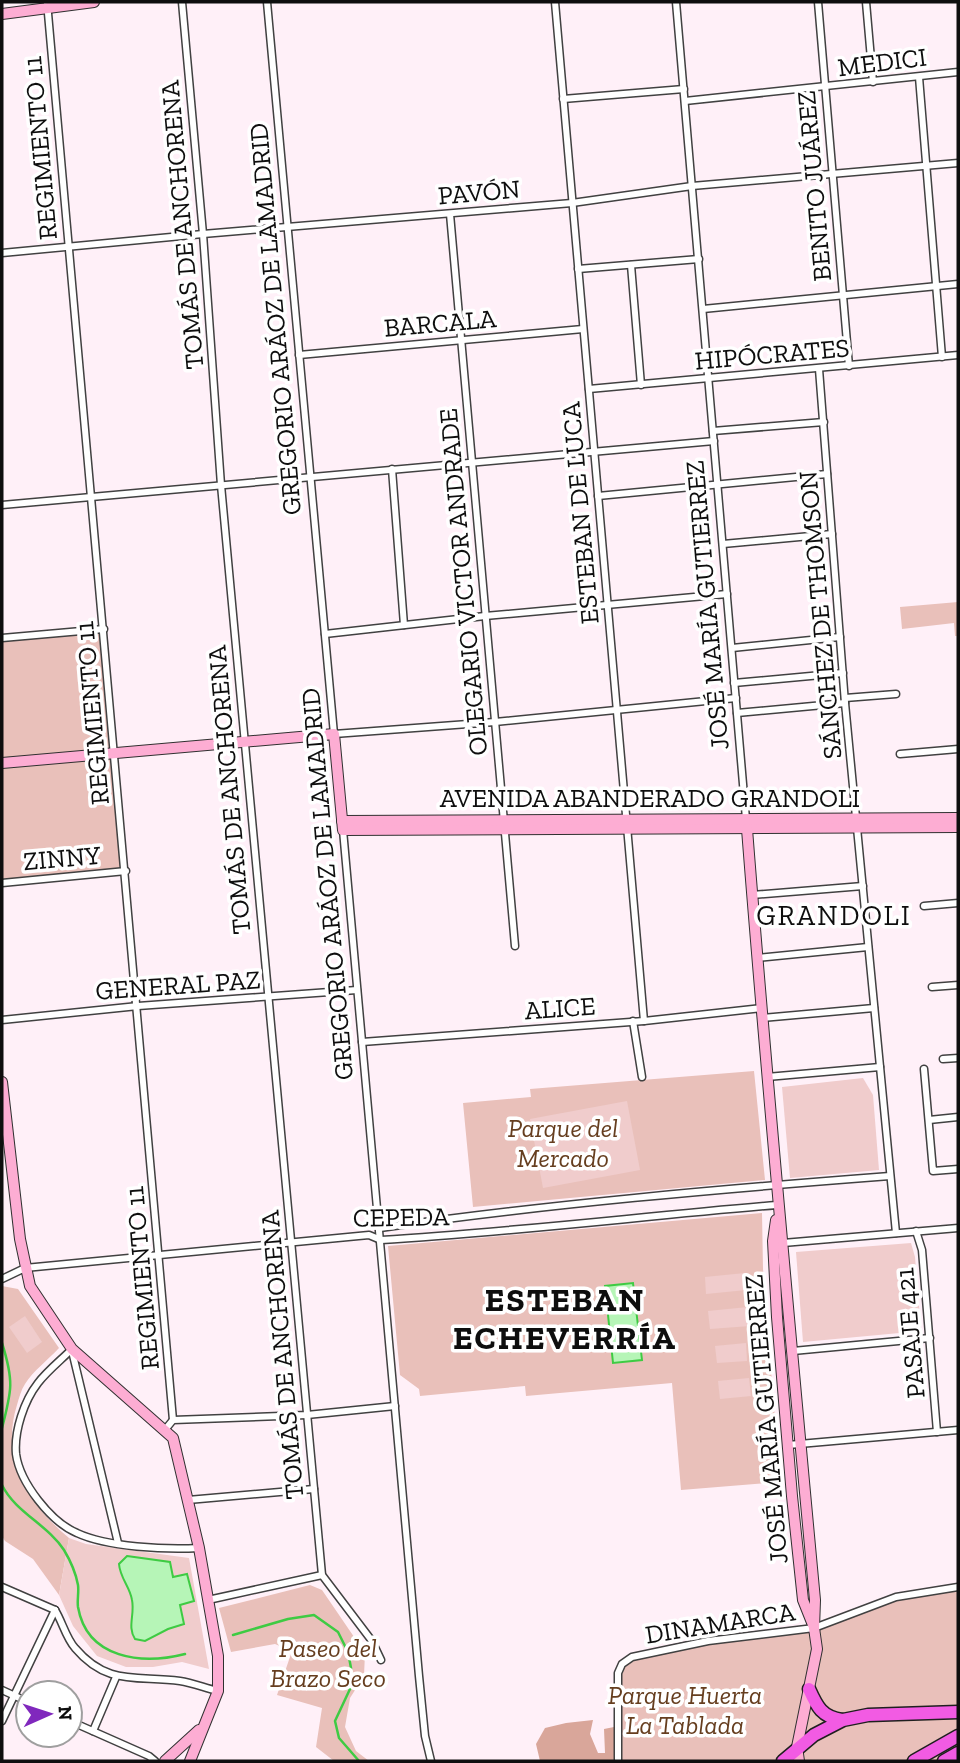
<svg xmlns="http://www.w3.org/2000/svg" width="960" height="1763" font-family="'Zilla Slab',serif">
<style>
.green{fill:#e9c0ba}
.forest{fill:#d9a69a}
.pitch{fill:#f0cccc}
.water{fill:#b6f5b7;stroke:#3ecb43;stroke-width:2}
.lines{fill:none;stroke-linecap:round;stroke-linejoin:round}
.stream{stroke:#3ecb43;stroke-width:2.5}
.street-casing{stroke:#414141;stroke-width:9}
.secondary-casing{stroke:#303030;stroke-width:12}
.highway-casing{stroke:#1f1f1f;stroke-width:15}
.street{stroke:#fff;stroke-width:6}
.secondary{stroke:#fdadd3;stroke-width:10}
.highway{stroke:#f25be3;stroke-width:12}
.labels{text-anchor:middle;stroke-width:7;stroke-linejoin:round;paint-order:stroke}
.street-label{font-size:26px;fill:#0e0e0e;stroke:#fff}
.park-label{font-size:26px;font-style:italic;fill:#663e1f;stroke:#fff}
.neighbourhood-label{font-size:28px;letter-spacing:2px;fill:#0e0e0e;stroke:#fff}
.district-label{font-size:33px;font-weight:bold;letter-spacing:2px;fill:#0e0e0e;stroke:#fff}
</style>
<rect width="100%" height="100%" fill="#fff0f8"/>
<!-- green -->
<g class="green">
<polygon points="958,602 958,636 955,636 954,623 902,629 900,607"/>
<polygon points="104,629 126,871 2,883 2,638"/>
<polygon points="754,1071 765,1180 473,1207 463,1103 531,1097 530,1089"/>
<polygon points="762,1213 763,1269 780,1482 681,1490 672,1383 526,1396 525,1386 420,1396 419,1389 400,1375 388,1246"/>
<path d="M2 1286 18 1289 59 1348C48 1360 33 1371 25 1384 21 1390 19 1398 17 1405 0 1458 28 1504 69 1538L59 1595 33 1559 5 1541 2 1536Z"/>
<polygon points="310,1585 322,1590 365,1653 364,1676 350,1698 345,1727 356,1751 369,1761 334,1761 316,1747 322,1708 277,1695 292,1651 275,1644 231,1652 219,1608"/>
<polygon points="958,1587 958,1761 618,1761 617,1683 622,1664 632,1657 708,1641 814,1628 896,1597"/>
</g>
<!-- forest -->
<path class="forest" d="M593 1720 590 1734 598 1753H605L604 1729 614 1727C616 1738 619 1751 613 1761H540L536 1744 545 1728 566 1723Z"/>
<!-- pitch -->
<g class="pitch">
<polygon points="863,1078 873,1095 879,1170 790,1178 782,1087"/>
<polygon points="627,1101 640,1170 543,1188 530,1119"/>
<polygon points="911,1243 915,1257 921,1331 803,1342 796,1252"/>
<polygon points="745,1273 746,1290 706,1294 705,1277"/>
<polygon points="748,1307 750,1326 710,1329 708,1311"/>
<polygon points="25,1316 42,1342 27,1353 9,1327"/>
<polygon points="746,1343 747,1361 717,1363 715,1346"/>
<polygon points="749,1378 751,1396 720,1399 718,1381"/>
<polygon points="69,1538 86,1544 189,1558 209,1669 182,1662 153,1667 126,1667 97,1656 73,1626 59,1595"/>
</g>
<!-- water -->
<g class="water">
<polygon points="633,1283 642,1360 613,1363 605,1286"/>
<path d="M127 1556 170 1562 173 1577 187 1574 194 1601 180 1605 184 1624 168 1629 145 1641 135 1639C127 1627 135 1614 132 1600 130 1587 120 1578 119 1564Z"/>
</g>
<g class="lines">
<!-- stream -->
<g class="stream">
<path d="M2 1343C14 1381 12 1390 2 1428"/>
<path d="M2 1485C15 1512 48 1525 64 1550 70 1560 76 1574 78 1585 79 1592 77 1600 78 1607 87 1659 142 1665 185 1654"/>
<polyline points="233,1635 288,1619 314,1615 338,1632 348,1652 351,1668 350,1689 335,1721 339,1738 359,1761"/>
</g>
<!-- street casing -->
<g class="street-casing">
<g id="street">
<polyline points="47,2 173,1420"/>
<polyline points="182,2 203,234 221,485 322,1575 372,1641 381,1660"/>
<polyline points="267,2 334,734 495,722 736,698"/>
<polyline points="555,2 644,1021"/>
<polyline points="676,2 746,819"/>
<polyline points="818,2 849,366"/>
<polyline points="866,2 873,82"/>
<polyline points="919,77 942,357"/>
<polyline points="563,99 684,89"/>
<polyline points="685,101 958,72"/>
<polyline points="450,214 515,946"/>
<polyline points="2,253 203,234 572,203 692,186 958,163"/>
<polyline points="631,265 641,385"/>
<polyline points="578,269 699,259"/>
<polyline points="703,309 958,284"/>
<polyline points="299,355 583,329"/>
<polyline points="819,369 845,703 896,1233"/>
<polyline points="589,389 958,355"/>
<polyline points="713,431 824,422"/>
<polyline points="392,469 404,625"/>
<polyline points="598,496 827,474"/>
<polyline points="2,505 714,441"/>
<polyline points="723,544 832,534"/>
<polyline points="325,634 485,616 727,594"/>
<polyline points="2,638 104,629"/>
<polyline points="732,648 840,637"/>
<polyline points="734,683 843,673"/>
<polyline points="845,698 896,694"/>
<polyline points="737,713 845,703"/>
<polyline points="900,754 958,749"/>
<polyline points="343,830 419,1676 425,1736 431,1761"/>
<polyline points="2,883 126,871"/>
<polyline points="752,895 863,886"/>
<polyline points="924,906 958,903"/>
<polyline points="757,958 868,947"/>
<polyline points="932,987 958,985"/>
<polyline points="762,1018 874,1008"/>
<polyline points="2,1020 138,1006 357,990"/>
<polyline points="633,1021 642,1077"/>
<polyline points="362,1042 644,1021 762,1008"/>
<polyline points="943,1059 958,1058"/>
<polyline points="924,1069 933,1171 958,1169"/>
<polyline points="767,1077 880,1067"/>
<polyline points="929,1120 958,1117"/>
<path d="M380 1228C549 1204 720 1189 890 1176"/>
<polyline points="916,1231 922,1250 937,1432"/>
<polyline points="783,1243 958,1228"/>
<path d="M2 1279 25 1268 369 1235 381 1240C513 1232 645 1216 777 1205"/>
<path d="M72 1349C61 1360 47 1371 38 1383 24 1401 14 1431 16 1454 20 1483 51 1522 77 1533 107 1547 166 1550 199 1548"/>
<polyline points="72,1351 118,1543"/>
<polyline points="793,1351 930,1338"/>
<polyline points="164,1431 173,1420 307,1415 395,1406"/>
<polyline points="788,1445 958,1430"/>
<polyline points="188,1500 314,1489"/>
<polyline points="2,1587 55,1610"/>
<polyline points="208,1600 322,1575"/>
<path d="M55 1610C62 1621 66 1638 75 1648 108 1687 138 1675 180 1681 193 1683 205 1688 218 1691"/>
<polyline points="2,1690 28,1702"/>
<polyline points="2,1721 55,1610"/>
<polyline points="70,1721 149,1756 155,1761"/>
<polyline points="93,1731 116,1677"/>
<polyline points="618,1761 618,1673 622,1664 632,1657 708,1641 814,1628 896,1597 958,1587"/>
</g>
</g>
<!-- secondary casing -->
<g class="secondary-casing">
<g id="secondary">
<polyline points="2,14 94,2"/>
<polyline points="2,763 334,734 343,830 958,827"/>
<polyline points="342,821 958,818"/>
<path d="M747 829C767 1086 791 1343 815 1600L814 1628 817 1649 797 1747 799 1761"/>
<polyline points="2,1082 20,1239 30,1286 72,1349 173,1438 199,1548 218,1656 218,1691 190,1761"/>
<polyline points="776,1220 773,1241 777,1317 792,1496 803,1600 813,1625"/>
<polyline points="165,1761 199,1730"/>
</g>
</g>
<!-- highway casing -->
<g class="highway-casing">
<g id="highway">
<path d="M809 1689C817 1707 822 1717 842 1720"/>
<polyline points="783,1761 814,1735 843,1720 868,1715 958,1712"/>
<polyline points="914,1761 958,1736"/>
<polyline points="944,1761 958,1753"/>
</g>
</g>
<!-- street -->
<use href="#street" class="street"/>
<!-- secondary -->
<use href="#secondary" class="secondary"/>
<!-- highway -->
<use href="#highway" class="highway"/>
</g>
<g class="labels">
<!-- street labels -->
<g class="street-label">
<text transform="translate(882 62) rotate(-7)" y="9">MEDICI</text>
<text transform="translate(40 148) rotate(-95)" y="9">REGIMIENTO 11</text>
<text transform="translate(814 186) rotate(-95)" y="9">BENITO JUÁREZ</text>
<text transform="translate(479 192) rotate(-5)" y="9">PAVÓN</text>
<text transform="translate(182 225) rotate(-95)" y="9">TOMÁS DE ANCHORENA</text>
<text transform="translate(275 319) rotate(-95)" y="9">GREGORIO ARÁOZ DE LAMADRID</text>
<text transform="translate(440 323) rotate(-5)" y="9">BARCALA</text>
<text transform="translate(772 354) rotate(-5)" y="9">HIPÓCRATES</text>
<text transform="translate(580 513) rotate(-95)" y="9">ESTEBAN DE LUCA</text>
<text transform="translate(463 582) rotate(-95)" y="9">OLEGARIO VICTOR ANDRADE</text>
<text transform="translate(707 605) rotate(-95)" y="9">JOSÉ MARÍA GUTIERREZ</text>
<text transform="translate(820 615) rotate(-95)" y="9">SÁNCHEZ DE THOMSON</text>
<text transform="translate(92 713) rotate(-95)" y="9">REGIMIENTO 11</text>
<text transform="translate(229 790) rotate(-95)" y="9">TOMÁS DE ANCHORENA</text>
<text x="650" y="807">AVENIDA ABANDERADO GRANDOLI</text>
<text transform="translate(62 858) rotate(-5)" y="9">ZINNY</text>
<text transform="translate(327 884) rotate(-95)" y="9">GREGORIO ARÁOZ DE LAMADRID</text>
<text transform="translate(178 985) rotate(-4)" y="9">GENERAL PAZ</text>
<text transform="translate(560 1008) rotate(-4)" y="9">ALICE</text>
<text transform="translate(401 1217) rotate(-1)" y="9">CEPEDA</text>
<text transform="translate(142 1278) rotate(-95)" y="9">REGIMIENTO 11</text>
<text transform="translate(910 1333) rotate(-95)" y="9">PASAJE 421</text>
<text transform="translate(282 1355) rotate(-95)" y="9">TOMÁS DE ANCHORENA</text>
<text transform="translate(766 1419) rotate(-95)" y="9">JOSÉ MARÍA GUTIERREZ</text>
<text transform="translate(720 1623) rotate(-9)" y="9">DINAMARCA</text>
</g>
<!-- park labels -->
<g class="park-label">
<text x="563" y="1137">Parque del<tspan x="563" dy="30">Mercado</tspan></text>
<text x="328" y="1657">Paseo del<tspan x="328" dy="30">Brazo Seco</tspan></text>
<text x="685" y="1704">Parque Huerta<tspan x="685" dy="30">La Tablada</tspan></text>
</g>
<!-- neighbourhood labels -->
<g class="neighbourhood-label">
<text x="834" y="925">GRANDOLI</text>
</g>
<!-- district labels -->
<g class="district-label">
<text x="565" y="1311">ESTEBAN<tspan x="565" dy="38">ECHEVERRÍA</tspan></text>
</g>
</g>
<!-- border -->
<rect width="960" height="1763" fill="none" stroke="#0e0e0e" stroke-width="7"/>
<!-- north arrow -->
<g transform="translate(49 1714) rotate(87)"><circle r="33" fill="#ffffff" stroke="#9f9f9f" stroke-width="2"/>
<path d="M0-5L12 26L0 18L-12 26Z" fill="#8028bd"/>
<text y="-10" font-size="19" font-weight="bold" text-anchor="middle" fill="#0e0e0e">N</text>
</g>
</svg>
